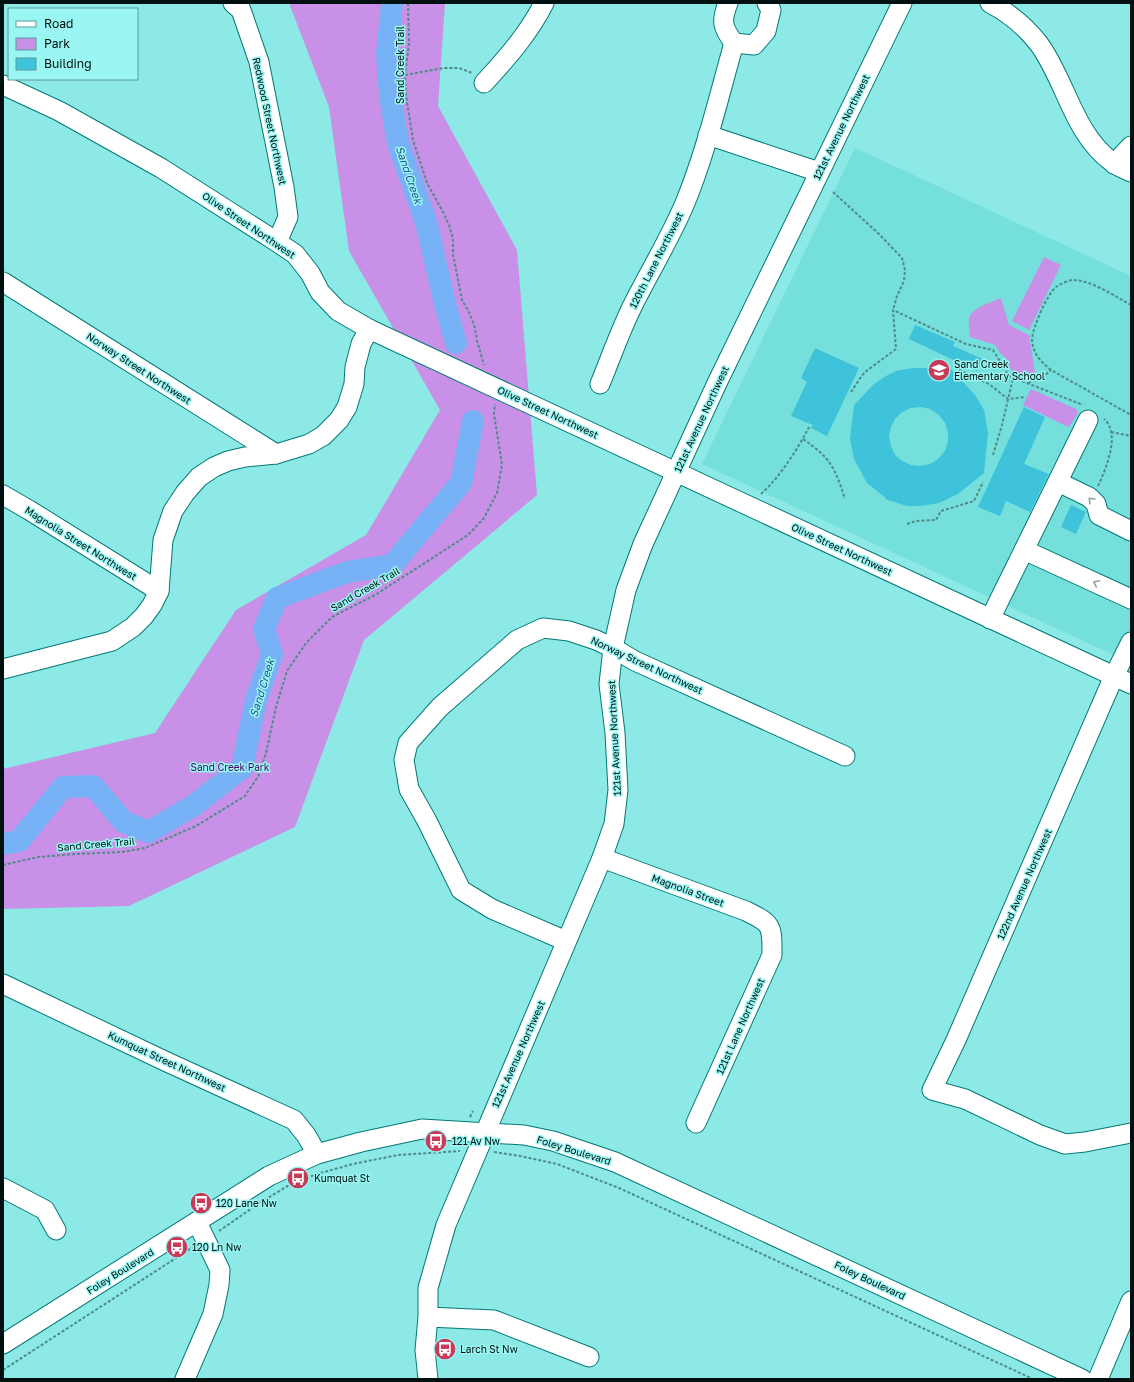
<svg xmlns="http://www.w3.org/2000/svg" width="1134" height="1382" font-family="'Golos Text',sans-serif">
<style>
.built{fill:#74dfdb}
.green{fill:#c890e7}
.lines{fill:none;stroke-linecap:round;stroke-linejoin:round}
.river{stroke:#77b2f6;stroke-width:22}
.building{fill:#3ec3db;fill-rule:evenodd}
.minor-casing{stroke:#027977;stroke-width:21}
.path{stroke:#4f8b88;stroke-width:2;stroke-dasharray:3 2;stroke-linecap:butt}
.minor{stroke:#fff;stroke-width:19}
.oneway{stroke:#999f9f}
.labels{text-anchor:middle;stroke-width:3;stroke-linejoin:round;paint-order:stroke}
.street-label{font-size:10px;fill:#000f0f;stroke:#99f6f2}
.poi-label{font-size:10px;fill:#000f0f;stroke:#99f6f2;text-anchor:start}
.park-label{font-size:10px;fill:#46095f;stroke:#99f6f2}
.water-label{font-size:11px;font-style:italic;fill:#24578e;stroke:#99f6f2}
</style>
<rect width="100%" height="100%" fill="#8ce9e5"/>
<!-- built -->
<polygon class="built" points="855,148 1131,276 1131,663 702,464"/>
<!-- green -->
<g class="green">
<polygon points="289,3 445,3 438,106 517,250 537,495 364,640 295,827 129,906 3,909 3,769 155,733 236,610 366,535 440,410 349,251 329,107"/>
<polygon points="1044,257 1061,265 1029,330 1012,321"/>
<path d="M1001 298 1009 325 1029 335 1035 372 1025 379 1011 370 1006 358 1000 353 995 345 970 337C970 332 968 323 969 318 971 308 992 302 1001 298Z"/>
<polygon points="1031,389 1076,409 1078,413 1069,427 1066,426 1023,405"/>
</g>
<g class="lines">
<!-- river -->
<g class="river">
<polyline points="392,3 387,54 390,96 398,143 426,222 445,304 456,343"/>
<polyline points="3,844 19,841 63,787 93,786 124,822 148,832 193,806 242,768 256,700 272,654 264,629 277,598 347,572 392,565 461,483 473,421"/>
</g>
</g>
<!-- building -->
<g class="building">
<polygon points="915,325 955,342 953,346 983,359 977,371 909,339"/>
<polygon points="815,348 859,368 827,436 811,428 813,425 791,416 807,382 801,378"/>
<path d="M912 368H950L975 395 984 410 988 433 984 473 958 494 939 503 921 506H907L885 499 886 498 867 483 854 459 850 439 854 405 874 384 886 376 896 371ZM921 407 930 409 939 415 945 423 948 432V442L945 451 938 459 930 464 920 466 911 465 902 461 895 455 891 446 889 437 891 427 895 419 902 412 911 408Z"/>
<polygon points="1024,407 1045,417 1024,464 1049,474 1030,512 1006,501 1000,516 978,507"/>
<polygon points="1071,505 1086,512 1076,534 1061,527"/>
</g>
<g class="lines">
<!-- minor casing -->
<g class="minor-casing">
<g id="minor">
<polyline points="233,3 241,10 259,62 284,187 288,217 277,242"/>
<path d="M728 3C721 21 722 27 734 43L754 45 766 31 771 10 767 3"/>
<path d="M990 3C1009 13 1026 27 1039 44 1066 81 1073 133 1112 162 1118 167 1125 169 1131 172"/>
<path d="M484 83C507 58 529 33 544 3"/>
<polyline points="3,85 59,111 161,168 277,242 295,254 310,273 320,292 338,311 369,329 1131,684"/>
<polyline points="708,135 819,172"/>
<polyline points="1114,164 1131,146"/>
<polyline points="3,282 276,454"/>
<path d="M600 384C612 355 622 325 637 297 653 266 671 236 685 203 706 152 719 96 734 43"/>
<polyline points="1058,482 1089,497 1096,504 1099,515 1131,531"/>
<polyline points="3,495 29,510 159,591"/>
<polyline points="1024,550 1131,599"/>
<polyline points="990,619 1088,420"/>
<polyline points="1131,642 1114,676 956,1040 932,1090 965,1099 1040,1135 1065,1144 1085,1142 1131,1133"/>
<polyline points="3,669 112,641 133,627 144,616 152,605 159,591 163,540 173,511 185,493 199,477 214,467 228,461 245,457 276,454 309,444 323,436 339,420 347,407 354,384 355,367 361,344 369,329"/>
<path d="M602 858 746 911C773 924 772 926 772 955L696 1123"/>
<polyline points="566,941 492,909 461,890 427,821 409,789 404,760 408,743 440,707 517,640 543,628 569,631 596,640 613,648 635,661 845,756"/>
<polyline points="3,984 167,1062 294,1120 306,1135 317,1154"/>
<polyline points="3,1188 45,1210 56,1230"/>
<polyline points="428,1317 494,1320 589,1357"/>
<polyline points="3,1344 269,1176 317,1154 361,1142 422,1129 524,1135 553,1141 615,1162 1082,1379"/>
<polyline points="185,1379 213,1314 219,1285 220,1270 197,1222"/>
<polyline points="428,1379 425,1350 428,1317 428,1288 446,1225 602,858 614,824 618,790 615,733 609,684 613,648 626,590 643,544 718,381 902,3"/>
<polyline points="1098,1379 1131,1301"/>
</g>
</g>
<!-- path -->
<g class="path">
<polyline points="408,3 409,44 405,75 406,96 413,140 427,183 443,212 449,225 453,239 453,254 462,300 470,314 475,328 477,341 484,365"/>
<polyline points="405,75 444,68 459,68 472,73"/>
<polyline points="833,192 879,234 902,258 905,270 904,281 897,296 893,310"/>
<path d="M1131 305C1116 297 1090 279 1072 280 1067 281 1060 284 1056 287 1047 294 1032 329 1032 340 1033 354 1041 362 1051 370L1131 415"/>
<polyline points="959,370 989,384 1008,399 1026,397"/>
<polyline points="1028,383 1043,377 1051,370"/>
<polyline points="851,392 861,377 865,372 896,349 893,310 966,344 993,350 1009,376 1083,405"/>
<polyline points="1111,432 1131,436"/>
<path d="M803 439C831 458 835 468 845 499"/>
<polyline points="993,455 1002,425 1013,378"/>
<path d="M1098 486C1106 469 1121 433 1104 419"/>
<path d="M761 494C779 478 798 449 809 427"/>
<polyline points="907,524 916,521 936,520 941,511 974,501 983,482"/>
<polyline points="3,865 38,857 76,854 122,852 145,848 196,826 245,796 259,775 266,753 276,707 287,671 306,643 332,617 375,595 468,535 484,518 497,493 502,465 494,414 495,404"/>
<polyline points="470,1117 473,1111"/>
<polyline points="494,1152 520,1156 557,1164 619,1188 1033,1379"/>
<polyline points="297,1182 317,1174 353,1164 398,1155 460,1151"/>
<polyline points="219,1231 258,1204 291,1184"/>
<polyline points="3,1370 193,1247"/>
</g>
<!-- minor -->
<use href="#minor" class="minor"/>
</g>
<!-- one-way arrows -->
<defs><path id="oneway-chevron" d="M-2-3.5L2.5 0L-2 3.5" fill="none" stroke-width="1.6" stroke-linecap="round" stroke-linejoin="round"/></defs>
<g class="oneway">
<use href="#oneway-chevron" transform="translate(1091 500) rotate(-134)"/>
<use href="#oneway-chevron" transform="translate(1096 583) rotate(-155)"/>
</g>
<!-- icons -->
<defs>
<g id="school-disc" transform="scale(1.15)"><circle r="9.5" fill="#c93958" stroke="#99f6f2"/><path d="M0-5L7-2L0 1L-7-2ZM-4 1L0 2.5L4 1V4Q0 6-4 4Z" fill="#fff"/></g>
<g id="bus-disc" transform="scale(1.15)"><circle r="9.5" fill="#c93958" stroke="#99f6f2"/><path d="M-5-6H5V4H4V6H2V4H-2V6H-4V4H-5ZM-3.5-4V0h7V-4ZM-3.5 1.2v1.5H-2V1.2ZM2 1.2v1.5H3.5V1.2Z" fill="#fff"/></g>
</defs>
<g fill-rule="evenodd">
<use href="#school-disc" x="939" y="370"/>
<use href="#bus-disc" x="436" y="1141"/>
<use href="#bus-disc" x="298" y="1178"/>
<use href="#bus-disc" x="201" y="1203"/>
<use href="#bus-disc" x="177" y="1247"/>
<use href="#bus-disc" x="445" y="1349"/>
</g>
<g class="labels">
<!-- street labels -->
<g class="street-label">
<text transform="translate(400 65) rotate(-90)" y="4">Sand Creek Trail</text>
<text transform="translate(270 121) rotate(78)" y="4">Redwood Street Northwest</text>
<text transform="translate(841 127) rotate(-64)" y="4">121st Avenue Northwest</text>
<text transform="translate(249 225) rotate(34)" y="4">Olive Street Northwest</text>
<text transform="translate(656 260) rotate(-63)" y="4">120th Lane Northwest</text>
<text transform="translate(139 368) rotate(33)" y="4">Norway Street Northwest</text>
<text transform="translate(548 412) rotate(25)" y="4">Olive Street Northwest</text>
<text transform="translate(701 419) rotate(-65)" y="4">121st Avenue Northwest</text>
<text transform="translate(81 543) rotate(32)" y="4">Magnolia Street Northwest</text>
<text transform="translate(842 549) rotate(25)" y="4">Olive Street Northwest</text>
<text transform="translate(365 589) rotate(-30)" y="4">Sand Creek Trail</text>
<text transform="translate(647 665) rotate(25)" y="4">Norway Street Northwest</text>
<text transform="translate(614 738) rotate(-93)" y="4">121st Avenue Northwest</text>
<text transform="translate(96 844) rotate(-5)" y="4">Sand Creek Trail</text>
<text transform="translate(1024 884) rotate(-66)" y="4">122nd Avenue Northwest</text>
<text transform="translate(688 890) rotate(20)" y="4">Magnolia Street</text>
<text transform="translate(740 1026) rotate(-66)" y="4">121st Lane Northwest</text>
<text transform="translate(518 1054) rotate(-66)" y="4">121st Avenue Northwest</text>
<text transform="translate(167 1061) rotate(25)" y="4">Kumquat Street Northwest</text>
<text transform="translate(574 1150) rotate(17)" y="4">Foley Boulevard</text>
<text transform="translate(120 1271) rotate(-32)" y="4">Foley Boulevard</text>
<text transform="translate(870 1280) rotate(25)" y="4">Foley Boulevard</text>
</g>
<!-- poi labels -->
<g class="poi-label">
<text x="954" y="368">Sand Creek<tspan x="954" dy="12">Elementary School</tspan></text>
<text x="452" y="1145">121 Av Nw</text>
<text x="314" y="1182">Kumquat St</text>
<text x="216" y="1207">120 Lane Nw</text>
<text x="192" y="1251">120 Ln Nw</text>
<text x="460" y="1353">Larch St Nw</text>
</g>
<!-- park labels -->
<g class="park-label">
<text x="230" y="771">Sand Creek Park</text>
</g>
<!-- water labels -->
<g class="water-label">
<text transform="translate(409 175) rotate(71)" y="4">Sand Creek</text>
<text transform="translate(262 688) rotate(-73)" y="4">Sand Creek</text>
</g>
</g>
<!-- border -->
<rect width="1134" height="1382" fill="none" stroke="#000f0f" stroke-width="8"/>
<!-- legend -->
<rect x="8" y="8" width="130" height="72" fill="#99f6f2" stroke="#5c9a97"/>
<rect x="16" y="21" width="20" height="6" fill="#ffffff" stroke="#5c9a97"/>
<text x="44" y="28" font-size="12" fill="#000f0f">Road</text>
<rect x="16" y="38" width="20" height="12" fill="#c890e7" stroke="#5c9a97"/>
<text x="44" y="48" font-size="12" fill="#000f0f">Park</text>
<rect x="16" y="58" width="20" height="12" fill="#3ec3db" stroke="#5c9a97"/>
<text x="44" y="68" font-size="12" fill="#000f0f">Building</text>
</svg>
